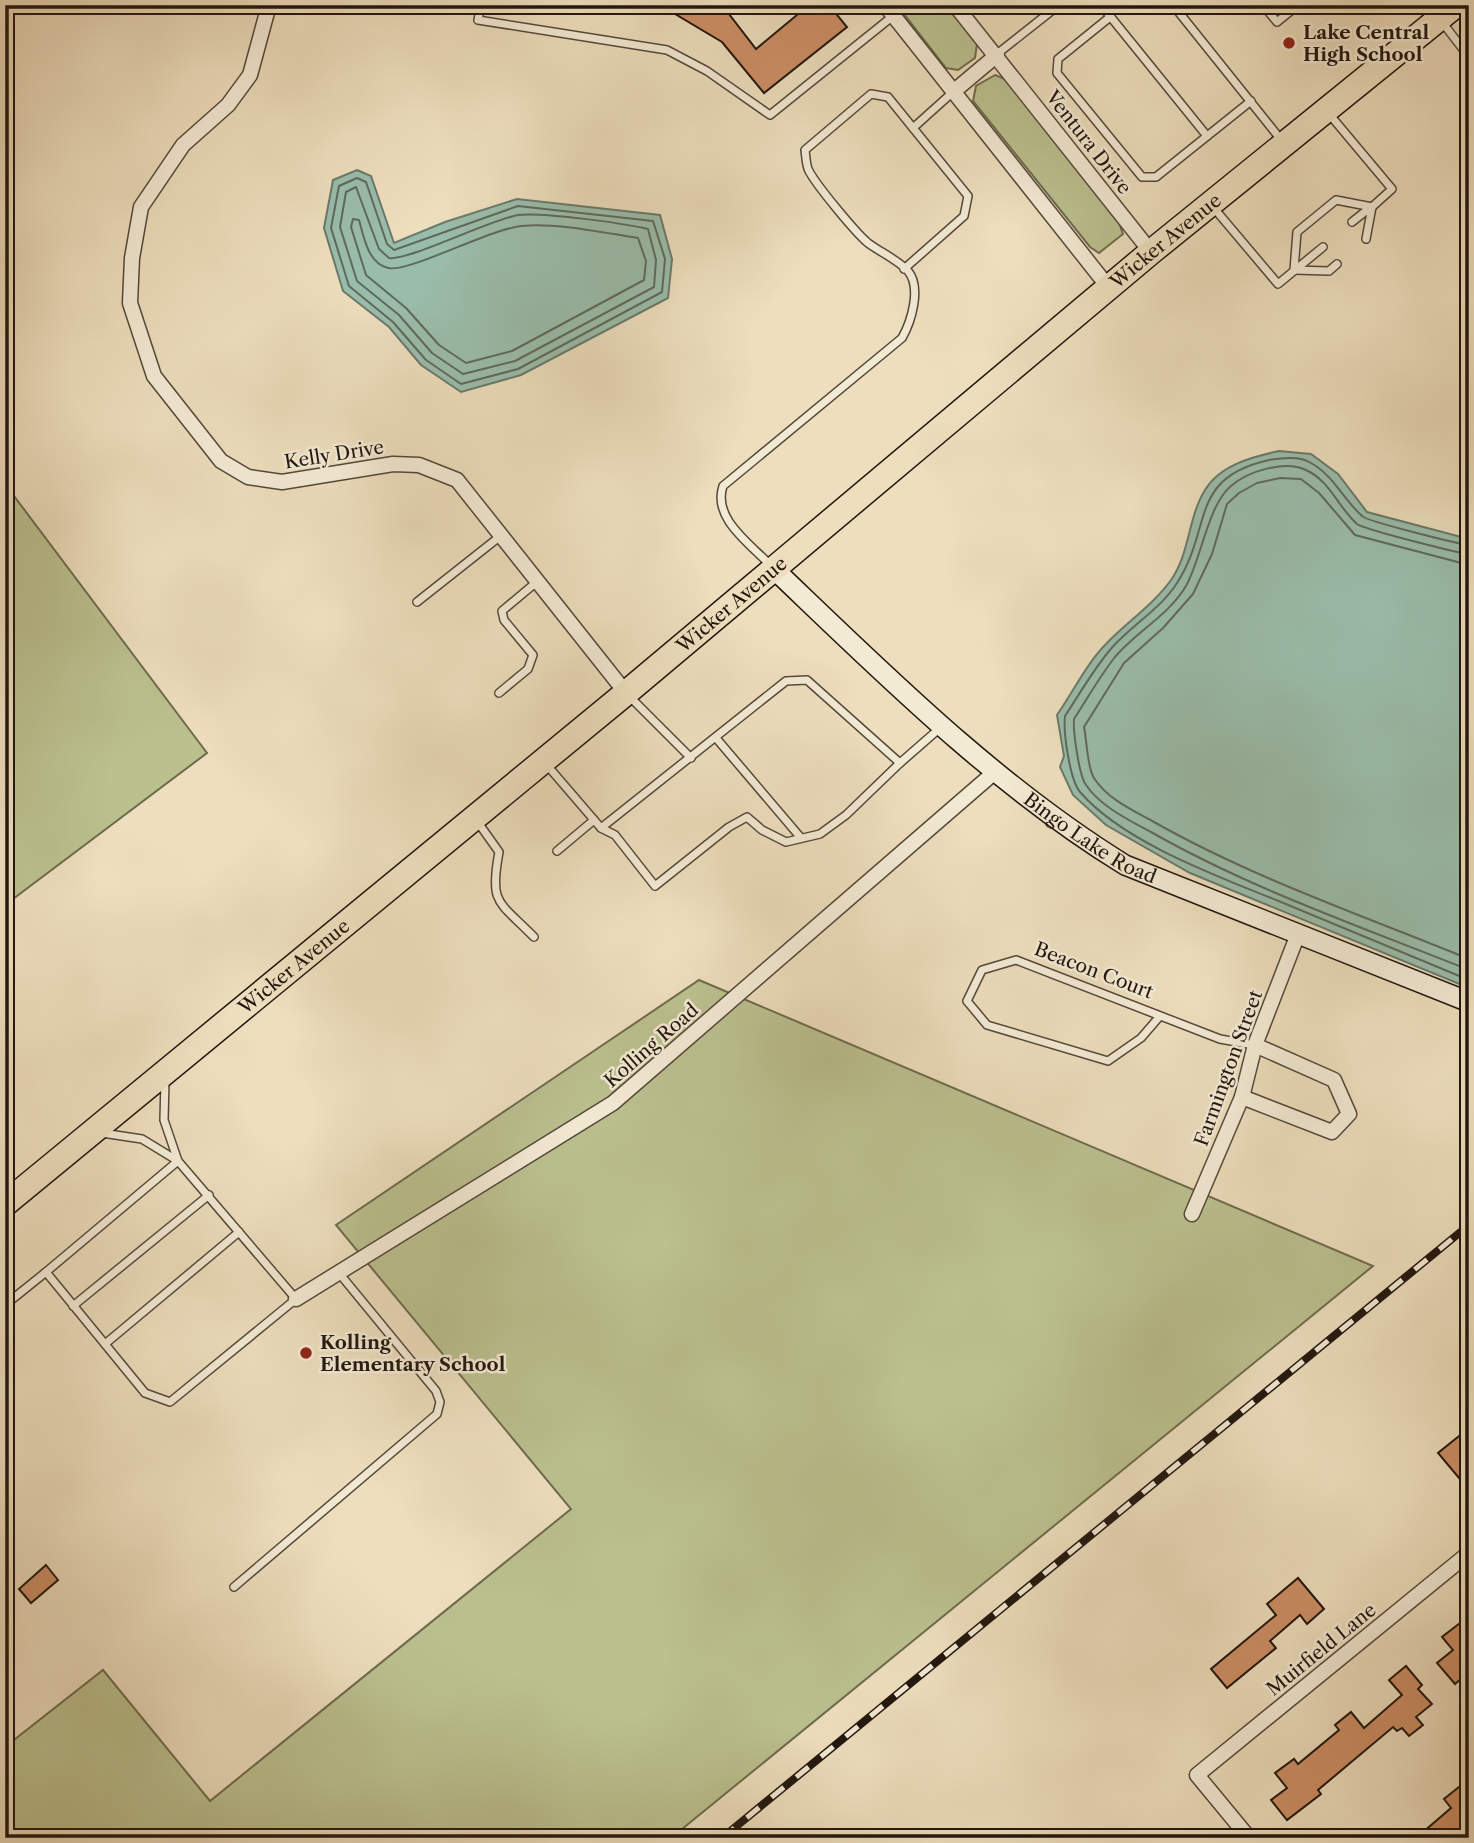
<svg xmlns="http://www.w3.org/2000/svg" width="1474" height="1843" font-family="'Libre Caslon Text',serif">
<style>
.green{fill:#bbc08f;stroke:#6e6b4e;stroke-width:2}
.water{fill:#9abdab;stroke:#6a7a6c;stroke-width:2}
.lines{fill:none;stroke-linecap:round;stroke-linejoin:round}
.shore{stroke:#5e6a5c;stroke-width:2}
.building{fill:#cc8e65;stroke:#21160e;stroke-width:2}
.lane-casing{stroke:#54483a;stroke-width:10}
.street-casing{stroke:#54483a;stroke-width:17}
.secondary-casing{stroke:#21160e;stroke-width:22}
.highway-casing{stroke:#21160e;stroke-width:27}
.lane{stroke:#f3ead4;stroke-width:7}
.street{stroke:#f3ead4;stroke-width:14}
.secondary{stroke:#f3ead4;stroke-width:19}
.highway{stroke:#eddebd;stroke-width:24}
.rail-casing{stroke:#21160e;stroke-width:8}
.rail{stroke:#f3ead4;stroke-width:5;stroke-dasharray:16;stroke-linecap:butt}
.poi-dot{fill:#8f2418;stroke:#f3ead4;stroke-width:2.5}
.labels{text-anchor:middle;stroke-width:5;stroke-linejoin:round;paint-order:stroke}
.poi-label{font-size:19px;font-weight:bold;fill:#21160e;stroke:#f3ead4;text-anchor:start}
.street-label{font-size:19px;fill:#21160e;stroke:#f3ead4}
</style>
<rect width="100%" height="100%" fill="#eddebd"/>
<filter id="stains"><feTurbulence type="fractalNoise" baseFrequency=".00286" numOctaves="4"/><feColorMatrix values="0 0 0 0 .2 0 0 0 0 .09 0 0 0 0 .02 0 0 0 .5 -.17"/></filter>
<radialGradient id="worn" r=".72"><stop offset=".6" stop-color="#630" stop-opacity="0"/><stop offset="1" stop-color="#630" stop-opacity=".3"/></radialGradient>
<!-- green -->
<g class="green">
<polygon points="897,5 946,5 977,44 975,58 958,70 946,68"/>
<polygon points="995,75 1005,79 1119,223 1123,234 1099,253 1090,247 973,101 976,86"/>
<polygon points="5,484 207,753 5,905"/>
<polygon points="699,980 1373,1266 671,1838 5,1838 5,1747 103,1670 210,1801 571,1509 336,1225"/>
</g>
<!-- water -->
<g class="water">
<polygon points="357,170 371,176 394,243 445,222 517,199 660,215 672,259 668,298 521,375 461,392 421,365 389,327 343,291 324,228 333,180"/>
<path d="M1279 451 1311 454 1338 474 1367 512 1469 539V988L1190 873 1106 825 1073 795 1060 767 1064 756 1057 715C1073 692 1087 663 1106 644 1127 622 1153 605 1171 580 1190 553 1188 517 1205 490 1220 465 1252 457 1279 451Z"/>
</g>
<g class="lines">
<!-- shore -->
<g class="shore">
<polygon points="357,178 366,182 387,244 394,250 518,206 653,221 665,259 662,292 518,369 461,384 426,360 393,322 349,286 331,228 339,186"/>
<path d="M356 187 379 249 389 258C408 261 489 220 518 215 542 212 622 223 648 229L656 260 654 287 515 361 463 374 432 353 399 315 357 281 340 227 346 192Z"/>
<path d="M353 219 359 220C364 238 368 263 388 268 408 273 490 229 521 226 555 222 604 233 638 238L646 261 644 280 512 351 466 363 439 345 406 308 366 275 351 227Z"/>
<path d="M1469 545C1458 544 1366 521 1362 516 1343 499 1334 476 1311 463 1301 456 1281 458 1269 460 1188 478 1213 528 1177 583 1160 610 1130 626 1110 650 1093 670 1079 695 1065 716 1063 733 1070 780 1080 792 1124 843 1220 877 1281 902 1343 928 1406 954 1469 980"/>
<path d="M1469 554C1457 553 1363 529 1357 524 1338 507 1330 481 1306 470 1285 460 1248 471 1231 486 1208 505 1202 557 1186 586 1169 615 1136 632 1115 657 1100 676 1087 699 1074 719 1073 731 1079 776 1086 785 1101 807 1129 820 1151 832 1251 889 1362 927 1469 970"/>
<path d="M1469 565 1355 535 1319 493 1301 479 1280 478 1257 483 1239 493 1227 504 1212 554 1193 594 1163 628 1124 663 1084 727C1087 741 1087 767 1094 778 1107 799 1134 811 1154 822 1253 878 1364 916 1469 959"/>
</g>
</g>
<!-- building -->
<g class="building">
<polygon points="660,5 735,5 729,14 756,49 809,5 829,5 847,27 764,93 722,42"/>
<polygon points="1469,1428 1469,1490 1438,1453"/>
<polygon points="46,1565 58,1580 31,1603 19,1589"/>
<polygon points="1298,1578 1324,1609 1307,1624 1300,1615 1270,1641 1276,1648 1227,1688 1211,1669 1276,1615 1267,1604"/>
<polygon points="1460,1623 1469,1632 1469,1672 1455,1684 1437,1663 1453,1650 1442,1637"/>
<polygon points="1406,1666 1422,1685 1418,1689 1432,1704 1416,1717 1423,1725 1409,1736 1402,1728 1397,1731 1393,1727 1318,1790 1321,1794 1287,1820 1271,1800 1287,1788 1275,1773 1294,1759 1298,1764 1339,1730 1335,1725 1351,1712 1364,1728 1402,1695 1389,1680"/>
<polygon points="1469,1779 1469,1824 1451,1838 1416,1838 1451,1808 1444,1799"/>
</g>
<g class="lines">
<!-- lane casing -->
<g class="lane-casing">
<g id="lane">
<polyline points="481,5 478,20 667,50 707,71 770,115 893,16"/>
<polyline points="1101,5 1207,136"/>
<polyline points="1173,5 1282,141"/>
<polyline points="1263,5 1277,22 1298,5"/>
<polyline points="1110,17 1058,59 1057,73 1142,177 1156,177 1251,101"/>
<polyline points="1442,22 1469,57"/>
<polyline points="997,54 1059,5"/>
<polyline points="1330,115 1392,189 1372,207 1336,200 1297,232 1294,270 1329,271 1337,264"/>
<polyline points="913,128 953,92"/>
<polyline points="1213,207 1278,284 1323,247"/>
<polyline points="1352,222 1371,207"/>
<polyline points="1366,239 1372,207"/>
<path d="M772 567C751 544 712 519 723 486L902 338C911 322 922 288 908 271 898 260 880 252 868 243 855 232 817 186 809 171 806 166 806 157 805 150L871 94 888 97 968 196 964 216 904 269"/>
<polyline points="417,602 503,534"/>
<polyline points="499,693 528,669 533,655 504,620 502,611 539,580"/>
<polyline points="629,696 691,758"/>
<polyline points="716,738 801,838"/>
<polyline points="546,764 601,828 786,681 807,680 900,763 940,728"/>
<path d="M477 821 499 852C489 905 499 901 534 937"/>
<polyline points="601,828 615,835 655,886 729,827 747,817 762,830 786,842 820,834 846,815 900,763"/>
<polyline points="557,851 594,820"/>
<polyline points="1160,1016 1141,1038 1108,1061 987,1025 967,1001 982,970 1016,960 1220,1039 1254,1045"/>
<polyline points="165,1080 164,1120 178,1161"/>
<polyline points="102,1133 142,1139 178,1161 296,1299 170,1402 145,1393 46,1272 178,1161"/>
<polyline points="5,1305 46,1272"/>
<polyline points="73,1306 209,1195"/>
<polyline points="105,1344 239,1232"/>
<polyline points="234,1587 437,1414 440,1402 436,1391 339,1273"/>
</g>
</g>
<!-- street casing -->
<g class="street-casing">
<g id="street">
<polyline points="269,5 250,75 228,105 183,145 141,207 132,258 130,303 154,376 221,461 248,477 282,482 393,464 419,465 457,480 626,693"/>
<polyline points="885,5 1109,288"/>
<polyline points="955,5 1151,252"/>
<polyline points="953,92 997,55"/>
<polyline points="1242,1097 1332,1132 1349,1114 1334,1080 1255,1045"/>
<polyline points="1192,1214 1242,1097 1255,1045 1298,934"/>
<polyline points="296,1299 613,1103 996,771"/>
<polyline points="1249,1838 1197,1775 1469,1553"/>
</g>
</g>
<!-- secondary casing -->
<g class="secondary-casing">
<g id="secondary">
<path id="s1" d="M775 570C884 674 995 785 1125 865L1469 1002"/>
</g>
</g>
<!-- highway casing -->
<g class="highway-casing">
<g id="highway">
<path id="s2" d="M5 1204 626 693 1151 252 1456 5"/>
</g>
</g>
<!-- lane -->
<use href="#lane" class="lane"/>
<!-- street -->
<use href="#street" class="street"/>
<!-- secondary -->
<use href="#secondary" class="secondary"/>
<!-- highway -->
<use href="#highway" class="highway"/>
<!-- rail casing -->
<g class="rail-casing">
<polyline id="rail" points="722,1838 1469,1225"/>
</g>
<!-- rail -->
<use href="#rail" class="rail"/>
</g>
<!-- markers -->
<g class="poi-dot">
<circle cx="1289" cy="43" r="7"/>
<circle cx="306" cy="1353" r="7"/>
</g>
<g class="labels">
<!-- poi labels -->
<g class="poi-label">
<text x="1303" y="39">Lake Central<tspan x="1303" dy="22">High School</tspan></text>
<text x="320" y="1349">Kolling<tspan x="320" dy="22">Elementary School</tspan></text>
</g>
<!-- street labels -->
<g class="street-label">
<text transform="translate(1089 142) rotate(52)" y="7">Ventura Drive</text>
<text dy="7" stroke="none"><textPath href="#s2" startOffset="1508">Wicker Avenue</textPath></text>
<text transform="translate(334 454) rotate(-9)" y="7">Kelly Drive</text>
<text dy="7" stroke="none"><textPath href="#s2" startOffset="942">Wicker Avenue</textPath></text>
<text dy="7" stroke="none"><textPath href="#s1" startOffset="415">Bingo Lake Road</textPath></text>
<text dy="7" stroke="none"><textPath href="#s2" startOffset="374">Wicker Avenue</textPath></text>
<text transform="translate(1094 970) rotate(21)" y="7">Beacon Court</text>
<text transform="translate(651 1045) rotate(-41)" y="7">Kolling Road</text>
<text transform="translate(1228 1068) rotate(-70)" y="7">Farmington Street</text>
<text transform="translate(1321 1649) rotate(-39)" y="7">Muirfield Lane</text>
</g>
</g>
<!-- margin -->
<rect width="1474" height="1843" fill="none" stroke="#eddebd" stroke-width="28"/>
<rect x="7" y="7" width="1460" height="1829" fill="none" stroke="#21160e" stroke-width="3.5"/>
<rect x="14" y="14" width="1446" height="1815" fill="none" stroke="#21160e" stroke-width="2"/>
<rect width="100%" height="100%" filter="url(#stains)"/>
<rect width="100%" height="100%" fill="url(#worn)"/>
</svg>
